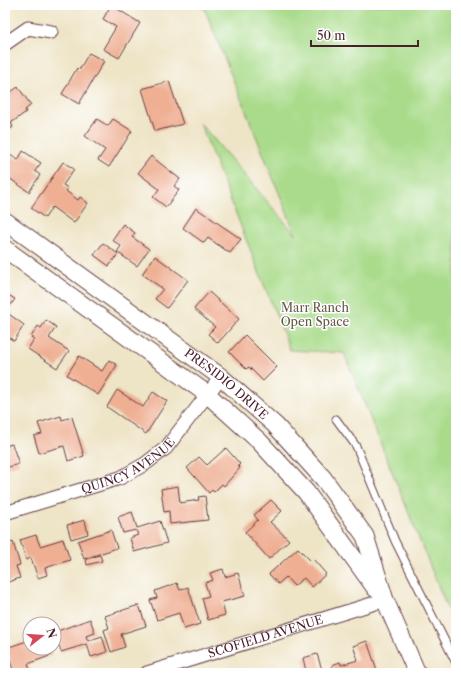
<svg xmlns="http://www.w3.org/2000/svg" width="461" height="678" font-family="'Libre Caslon Text',serif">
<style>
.green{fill:#a9db8a;stroke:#7a7d5a}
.building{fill:#efaf93}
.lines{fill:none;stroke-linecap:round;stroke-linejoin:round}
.service-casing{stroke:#633d42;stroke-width:9}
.minor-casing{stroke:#633d42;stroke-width:15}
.tertiary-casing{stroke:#633d42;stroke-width:19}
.service{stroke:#fff;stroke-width:7}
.minor{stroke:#fff;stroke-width:13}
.tertiary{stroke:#fff;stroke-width:17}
.labels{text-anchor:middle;stroke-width:3;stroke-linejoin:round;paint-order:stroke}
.park-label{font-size:12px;fill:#665748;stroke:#fff}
.street-label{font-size:12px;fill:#4a1f2b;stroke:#fff}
</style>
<rect width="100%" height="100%" fill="#fff"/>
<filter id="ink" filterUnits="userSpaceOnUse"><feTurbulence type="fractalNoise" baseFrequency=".025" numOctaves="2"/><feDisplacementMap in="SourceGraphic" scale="8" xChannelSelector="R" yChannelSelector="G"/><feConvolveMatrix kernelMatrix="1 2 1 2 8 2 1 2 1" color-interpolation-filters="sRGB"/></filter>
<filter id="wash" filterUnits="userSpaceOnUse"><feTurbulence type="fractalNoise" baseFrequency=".012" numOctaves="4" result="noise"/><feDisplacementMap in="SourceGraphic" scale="16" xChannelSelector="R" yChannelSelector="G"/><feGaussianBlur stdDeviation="0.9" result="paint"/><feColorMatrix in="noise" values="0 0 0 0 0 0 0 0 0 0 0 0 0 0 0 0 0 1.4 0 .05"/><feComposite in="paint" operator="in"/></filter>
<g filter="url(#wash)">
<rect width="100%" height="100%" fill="#eee4c6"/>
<!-- green -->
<polygon class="green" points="203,5 456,5 456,630 344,353 290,350 200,123 296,235"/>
<g id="blocks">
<!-- building -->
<g class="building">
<polygon points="111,5 140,23 119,58 103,49 116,27 103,19"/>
<polygon points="89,53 104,61 79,104 62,94 77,68 79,70"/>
<polygon points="169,81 183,124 155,131 142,89"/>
<polygon points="18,87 31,105 25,110 26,112 11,123 13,127 5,133 5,96"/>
<polygon points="97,119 108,126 113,119 132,131 109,167 98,160 105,150 85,136"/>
<polygon points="23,151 41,163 35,171 40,175 29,192 9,178 5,185 5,156 7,153 18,160"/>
<polygon points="151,156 180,179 174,186 179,190 166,207 153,197 159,189 138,173"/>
<polygon points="63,162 74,169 63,185 68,188 66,191 78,200 80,197 88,203 74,223 52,207 45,218 31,208"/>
<polygon points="196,208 241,239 230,253 208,238 204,243 183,228"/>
<polygon points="123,224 135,233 132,237 149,249 137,266 117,252 121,246 112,240"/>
<polygon points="103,243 118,254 109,266 94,255"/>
<polygon points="155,256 188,280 167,308 155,299 163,289 142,274"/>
<polygon points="209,292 239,319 218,343 208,334 215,327 194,309"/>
<polygon points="5,293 15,299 6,312 24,325 14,341 5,335"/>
<polygon points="46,320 56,327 49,338 69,351 57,368 28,349 34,339 31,337 38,326 41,328"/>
<polygon points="245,335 277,367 263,381 249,367 246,369 229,352"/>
<polygon points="79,356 102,371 109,360 117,365 98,395 67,375"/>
<polygon points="117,390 143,407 153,392 167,401 146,434 107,407"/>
<polygon points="61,416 62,420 72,417 84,456 68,461 64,446 39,453 34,436 42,434 38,423"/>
<polygon points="12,444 19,464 5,468 5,446"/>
<polygon points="226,448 240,464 238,466 240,468 224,486 222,484 214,492 212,490 209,493 187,468 199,457 207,465"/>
<polygon points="178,486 180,503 199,500 198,497 205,496 208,520 170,524 169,511 164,512 161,489"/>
<polygon points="271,500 282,511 270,522 289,540 269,559 245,532 258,520 254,515"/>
<polygon points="132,512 137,528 160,521 167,543 134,552 130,538 138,535 136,530 123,533 118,517"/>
<polygon points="85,520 88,534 71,539 67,525"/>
<polygon points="111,530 117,548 84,559 78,541"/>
<polygon points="36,535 40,546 63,539 70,560 45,568 47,575 38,578 31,558 26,560 20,540"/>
<polygon points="13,542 20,565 16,566 20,578 5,583 5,545"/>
<polygon points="298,548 311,561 313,559 326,574 312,587 304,578 294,586 286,577 278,584 269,574"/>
<polygon points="100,555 102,561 87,565 86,559"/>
<polygon points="223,569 225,577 238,573 245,596 222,602 225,615 208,620 202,598 209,596 205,583 213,580 210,573"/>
<polygon points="177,583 180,590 188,587 200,624 184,629 179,613 157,620 150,600 157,598 155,591"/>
<polygon points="139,605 146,626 121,634 125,647 111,652 104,630 109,628 105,616"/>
<polygon points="90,619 95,633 86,636 88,641 102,636 107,652 91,657 87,644 61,652 55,632"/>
<polygon points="30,640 30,648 50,648 52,655 28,664 31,673 14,673 6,648"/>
<polygon points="367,641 378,673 335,673 332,665 340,662 341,665 358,660 353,646"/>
<polygon points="317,654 323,673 301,673 306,671 303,658"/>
</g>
</g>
</g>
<g filter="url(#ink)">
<use href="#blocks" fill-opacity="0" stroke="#633d42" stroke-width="1"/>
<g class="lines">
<!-- service casing -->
<g class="service-casing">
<polyline id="service" points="336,419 356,446 395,541 456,663"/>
</g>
<!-- minor casing -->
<g class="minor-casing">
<g id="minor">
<polyline points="5,44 28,28 51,32"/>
<path id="s1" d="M5 513 120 478 145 464 166 448 221 377"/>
<path id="s2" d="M147 673 385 600"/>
</g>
</g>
<!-- tertiary casing -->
<g class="tertiary-casing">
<g id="tertiary">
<path id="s3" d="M5 221 221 377 275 425 323 478 365 536 385 600 417 673"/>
<polyline points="5,249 207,394 259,441 306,492 376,589"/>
</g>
</g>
<!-- service -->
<use href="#service" class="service"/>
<!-- minor -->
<use href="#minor" class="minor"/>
<!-- tertiary -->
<use href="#tertiary" class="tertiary"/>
</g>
</g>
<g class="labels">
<!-- park labels -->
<g class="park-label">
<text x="315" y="312">Marr Ranch<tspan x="315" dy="14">Open Space</tspan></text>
</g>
<!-- street labels -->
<g class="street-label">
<text dy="4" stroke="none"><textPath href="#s3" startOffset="275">PRESIDIO DRIVE</textPath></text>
<text dy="4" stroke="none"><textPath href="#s1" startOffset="133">QUINCY AVENUE</textPath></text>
<text dy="4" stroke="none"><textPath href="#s2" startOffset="124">SCOFIELD AVENUE</textPath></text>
</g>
</g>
<!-- margin -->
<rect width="461" height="678" fill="none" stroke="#fff" stroke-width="20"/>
<!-- north arrow -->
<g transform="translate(42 636) rotate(73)"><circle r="19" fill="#ffffff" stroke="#b7a5aa"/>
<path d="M0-3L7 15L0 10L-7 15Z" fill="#d1495b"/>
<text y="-6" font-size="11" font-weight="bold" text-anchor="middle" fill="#4a1f2b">N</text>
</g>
<!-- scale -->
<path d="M311 40v6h107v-6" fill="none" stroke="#4a1f2b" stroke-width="2"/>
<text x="317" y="40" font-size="12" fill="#4a1f2b" stroke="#ffffff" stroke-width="3" paint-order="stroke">50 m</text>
</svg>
